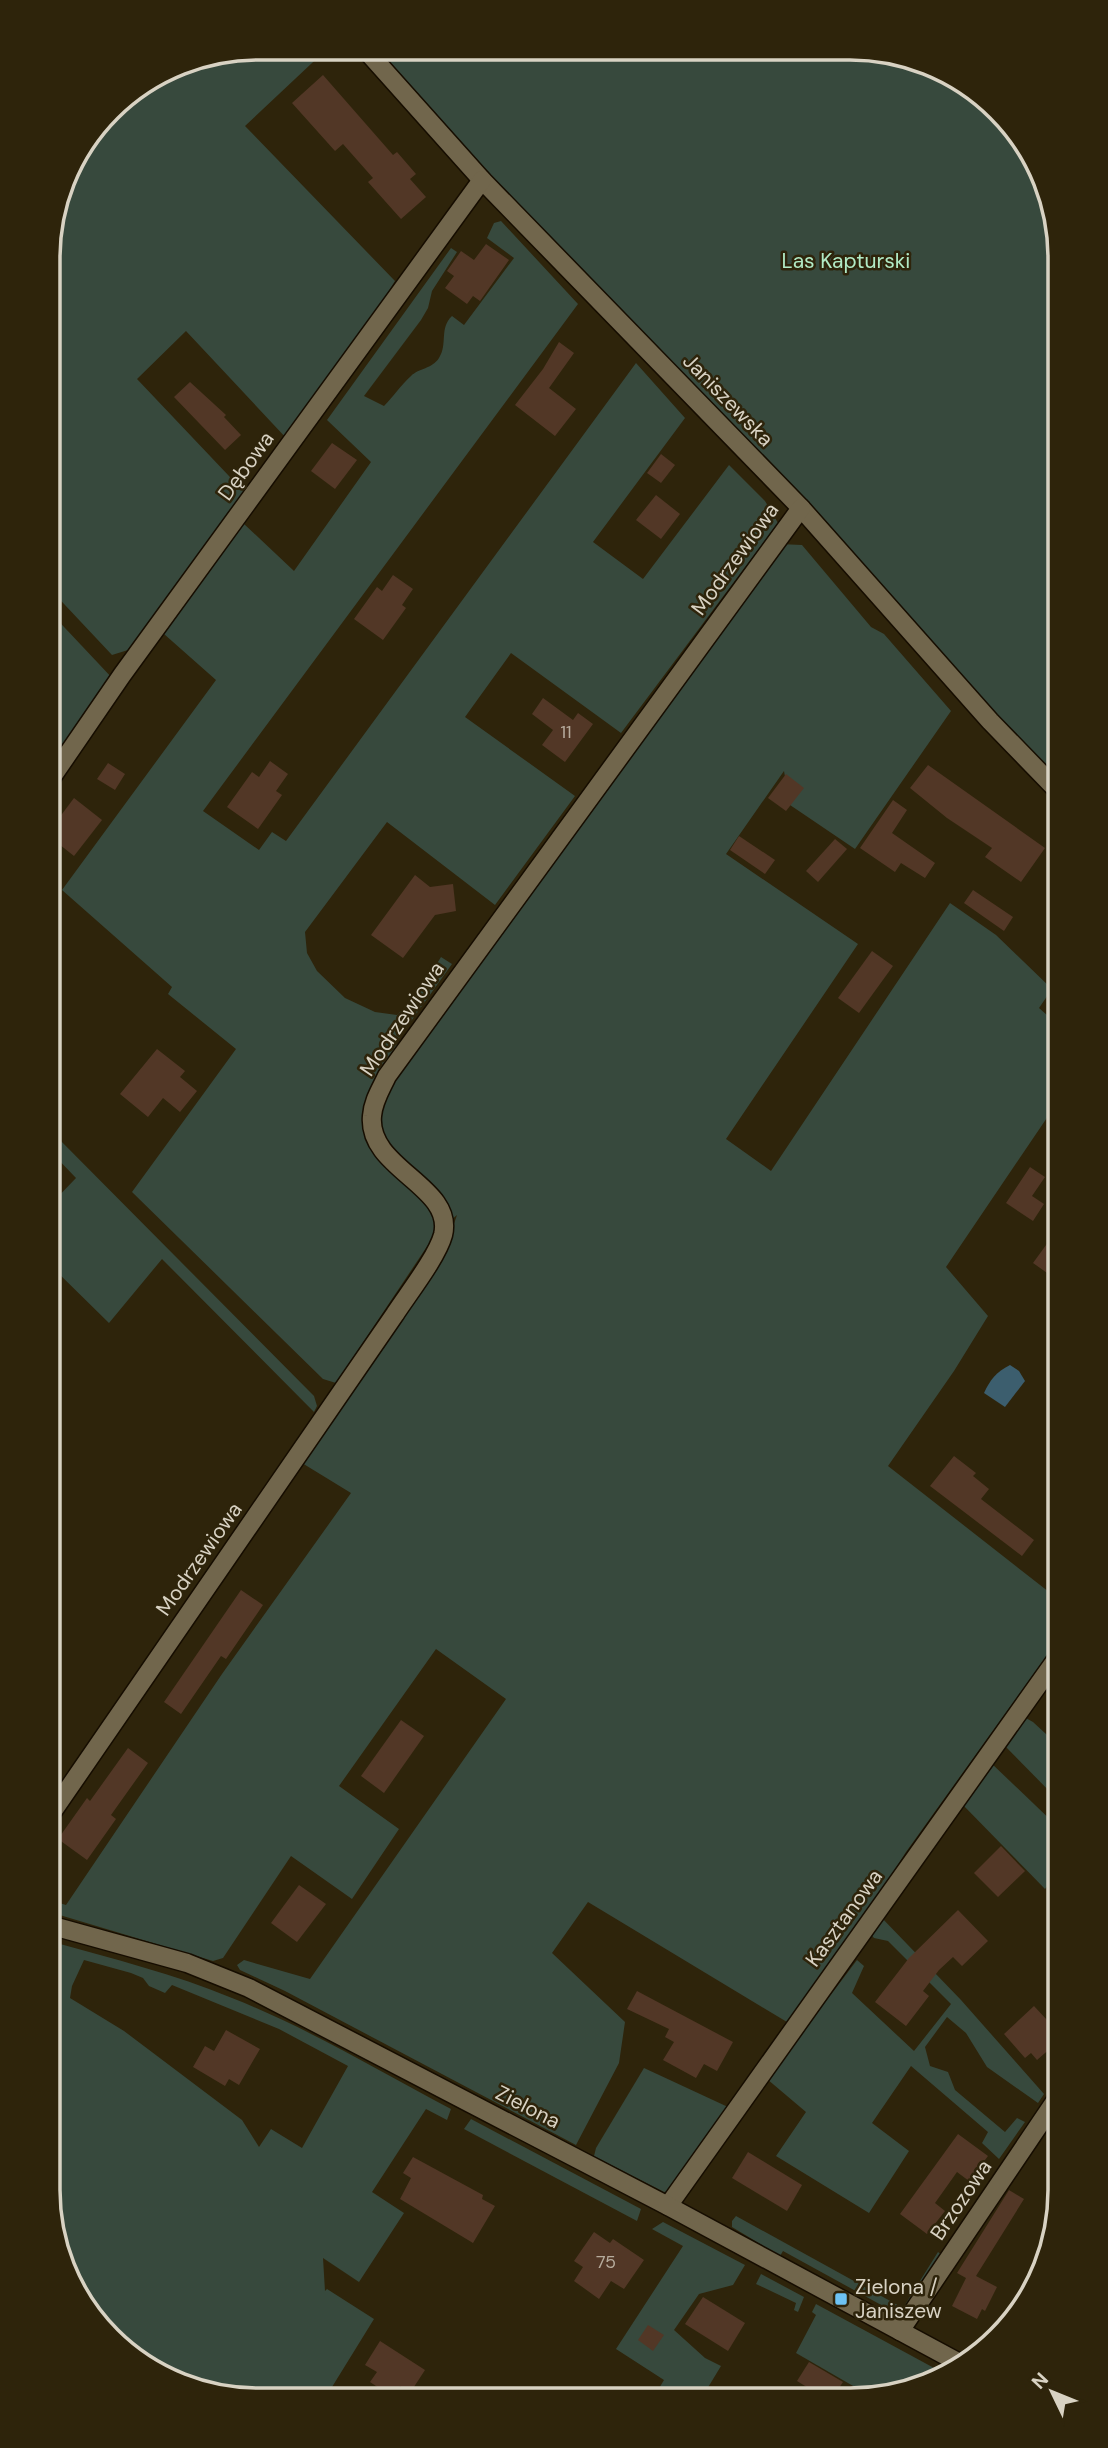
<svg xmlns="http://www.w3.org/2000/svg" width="1108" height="2448" font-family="'DM Sans',sans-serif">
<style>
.green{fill:#37493d;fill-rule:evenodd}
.water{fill:#3c5e6e}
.building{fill:#523726}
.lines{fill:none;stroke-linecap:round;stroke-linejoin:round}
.minor-casing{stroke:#160d00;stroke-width:21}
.tertiary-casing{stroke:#160d00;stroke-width:21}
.minor{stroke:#71664c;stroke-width:18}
.tertiary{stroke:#71664c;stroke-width:18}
.poi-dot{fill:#6dc2f3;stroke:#2e240b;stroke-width:2.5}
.labels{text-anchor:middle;stroke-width:5;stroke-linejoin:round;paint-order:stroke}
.number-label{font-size:18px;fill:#b6ab9c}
.park-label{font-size:21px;fill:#b1eac5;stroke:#2e240b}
.street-label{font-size:21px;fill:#d8d2c3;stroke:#2e240b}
.poi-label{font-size:21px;fill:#d8d2c3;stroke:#2e240b;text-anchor:start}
.rim{fill:none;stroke:#d8d2c3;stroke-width:3.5}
</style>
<rect width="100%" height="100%" fill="#2e240b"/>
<!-- green -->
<g class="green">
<polygon points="257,47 328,48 245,126 395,281 363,333 287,439 186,331 137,379 247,495 172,602 128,650 112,655 49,588 48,243 69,164 119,100 177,63"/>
<polygon points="377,48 891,51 989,100 1032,152 1053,203 1055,779 711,420"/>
<path d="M501 221 578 304 203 811 259 850 272 832 286 841 636 363 685 418 593 542 643 579 729 465 765 501 778 523 621 733 511 653 465 717 575 796 495 905 387 822 305 932 307 953 317 971 345 998 375 1012 397 1015 419 993 441 957 452 964 394 1045 421 1041 779 544 802 545 871 627 884 634 951 711 855 849 790 805 784 771 726 854 858 944 726 1139 771 1171 950 903 996 935 1052 989 1039 1008 1056 1023 1057 1103 946 1267 988 1316 954 1371 888 1466 1058 1599V1640L906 1852 849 1941 787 2022 588 1902 552 1953 625 2022 619 2063 576 2145 285 1991 240 1970 237 1965 244 1960 310 1979 506 1699 436 1649 339 1786 399 1829 352 1899 291 1856 223 1958 213 1961 53 1913V1901L66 1905 222 1674 351 1493 302 1463 445 1250 457 1215 436 1233 336 1383 323 1379 132 1192 236 1049 168 994 172 987 62 890 216 680 164 634 243 523 294 571 371 462 327 420 451 248 457 252 432 291 428 308 421 320 364 396 384 406C393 397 401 385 411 376 419 368 432 369 439 358 448 344 439 328 452 316L464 325 514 258 487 238 494 223Z"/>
<polygon points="49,611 114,680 64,750 49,734"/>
<polygon points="51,1131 314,1396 317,1406 314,1412 162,1259 109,1323 51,1266 51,1204 76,1178 51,1152"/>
<polygon points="1024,1717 1033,1722 1059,1746 1059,1801 1004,1745"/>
<polygon points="990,1762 1059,1828 1059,1872 1045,1889 961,1803"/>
<polygon points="880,1916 961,2000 1044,2094 1038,2103 987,2067 966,2033 947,2017 925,2047 930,2066 948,2072 955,2090 1005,2132 1017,2118 1025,2122 999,2159 982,2143 988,2132 911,2066 872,2123 909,2151 869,2213 776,2156 806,2112 767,2079 857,1960 864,1966 852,1993 914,2051 951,2004 888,1941 874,1938 868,1931"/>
<path d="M53 1942C113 1959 175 1974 232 1998 308 2028 379 2071 451 2109L447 2120 426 2109 372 2192 404 2213 359 2282 323 2258 325 2291 327 2289 374 2319 332 2387 346 2396 217 2397 119 2348 82 2307 55 2245ZM84 1960 131 1973 143 1978 149 1986 165 1993 172 1985 279 2029 348 2066 302 2148 271 2129 259 2147 242 2120 124 2031 70 1998 72 1986Z"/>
<polygon points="644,2068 728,2107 670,2191 664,2192 594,2156 596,2148"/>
<polygon points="471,2119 641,2209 637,2221 464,2129"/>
<polygon points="736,2216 903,2308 938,2252 943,2256 903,2317 783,2251 780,2256 732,2227 732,2221"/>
<polygon points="663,2222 745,2265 733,2285 699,2294 674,2330 705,2358 721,2366 704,2394 655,2395 664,2380 616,2349 683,2246 652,2229"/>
<polygon points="761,2274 804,2297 798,2312 794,2310 796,2303 756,2284"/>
<polygon points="816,2304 947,2375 905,2393 867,2394 796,2353 816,2315 812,2312"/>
</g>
<!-- water -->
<path class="water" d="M1010 1365 1019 1371 1025 1381 1005 1407 984 1393C990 1380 996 1372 1010 1365Z"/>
<!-- building -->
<g class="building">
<polygon points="323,75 393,155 397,152 416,174 410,179 426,197 401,219 368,182 373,178 343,144 335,151 292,103"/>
<polygon points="486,244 509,260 480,301 473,296 467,304 445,288 454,276 447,271 461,251 474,260"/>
<polygon points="559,342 574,353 549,388 576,409 555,436 515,405 543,369"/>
<polygon points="190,382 226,415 224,417 241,435 225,450 174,397"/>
<polygon points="332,443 357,460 335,489 311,471"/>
<polygon points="661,454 675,465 661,483 647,473"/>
<polygon points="656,495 680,514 661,539 636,520"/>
<polygon points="393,575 413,589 402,605 406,608 383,640 354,619 377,587 382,591"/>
<polygon points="543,698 573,720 578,713 593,724 565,762 542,745 553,730 532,714"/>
<polygon points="270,761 288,774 276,791 282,795 258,829 227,807 252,772 259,777"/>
<polygon points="108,763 125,774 115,790 97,779"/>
<polygon points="928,765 1045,848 1021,882 985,857 992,848 947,818 910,788"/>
<polygon points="786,774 804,788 786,811 768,798"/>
<polygon points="74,798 102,820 74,856 50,837 50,830"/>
<polygon points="893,800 907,810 892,833 935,863 925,878 901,863 895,872 860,848"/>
<polygon points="739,836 775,860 765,874 730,850"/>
<polygon points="835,839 847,849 818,882 806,871"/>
<polygon points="415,875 430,887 453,884 456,911 435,915 403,958 371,935"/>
<polygon points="973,890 1013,917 1004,931 964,903"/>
<polygon points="872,951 893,966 859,1013 838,998"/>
<polygon points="157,1049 185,1071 180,1077 197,1091 180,1112 163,1098 148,1117 120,1094"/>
<polygon points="1030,1167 1045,1177 1032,1196 1044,1204 1033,1221 1006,1203"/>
<polygon points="1057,1230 1057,1280 1033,1263"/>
<polygon points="954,1456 976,1473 973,1476 989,1489 981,1499 1034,1540 1022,1556 930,1486"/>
<polygon points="241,1590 263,1605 226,1659 221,1656 181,1714 164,1702"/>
<polygon points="401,1720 424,1736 384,1793 361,1776"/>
<polygon points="128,1748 148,1763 111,1815 116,1819 87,1860 58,1839 87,1798 90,1801"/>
<polygon points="1001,1846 1025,1871 998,1897 974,1873"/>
<polygon points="299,1885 326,1904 297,1942 271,1923"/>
<polygon points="958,1910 988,1941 962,1966 953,1957 939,1970 923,1991 929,1996 906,2026 875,2002 909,1958"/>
<polygon points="637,1991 733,2042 717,2071 704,2064 696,2078 663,2060 674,2042 665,2037 669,2029 627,2009"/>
<polygon points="1034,2006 1060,2034 1060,2040 1037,2060 1031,2053 1025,2058 1004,2034"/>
<polygon points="226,2030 260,2049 239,2085 229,2079 225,2086 193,2067 205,2046 214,2051"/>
<polygon points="958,2134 988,2156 969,2181 957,2172 935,2203 945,2211 927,2234 900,2214"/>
<polygon points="748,2152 802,2185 787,2211 732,2178"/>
<polygon points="413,2157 483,2195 482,2199 495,2206 473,2243 400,2199 411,2178 403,2173"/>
<polygon points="1009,2190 1024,2199 976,2276 997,2287 985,2311 982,2309 977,2319 952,2306 966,2278 957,2273"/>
<polygon points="594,2232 610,2243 613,2239 644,2260 624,2289 611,2281 599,2299 574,2281 583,2267 574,2261"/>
<polygon points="703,2297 745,2323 728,2351 685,2324"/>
<polygon points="648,2325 664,2335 653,2351 638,2340"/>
<polygon points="380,2341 425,2370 410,2393 400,2386 394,2396 391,2396 370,2382 377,2372 365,2365"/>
<polygon points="809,2362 843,2382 835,2394 818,2394 797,2381"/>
</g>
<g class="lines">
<!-- minor casing -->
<g class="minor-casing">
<g id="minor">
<polyline points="364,48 482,180 801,508 990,721 1055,788"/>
<polyline points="50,780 122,675 482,180"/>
<path d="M53 1811 395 1314C408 1294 437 1257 443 1235 455 1186 367 1169 372 1116 373 1101 381 1089 387 1076L801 508"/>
<polyline points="668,2206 1058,1657"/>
<polyline points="900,2331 1060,2094"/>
</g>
</g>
<!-- tertiary casing -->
<g class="tertiary-casing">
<polyline id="tertiary" points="53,1926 187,1963 249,1988 668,2206 965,2366"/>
</g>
<!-- minor -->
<use href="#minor" class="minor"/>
<!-- tertiary -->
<use href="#tertiary" class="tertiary"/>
</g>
<!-- markers -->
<rect class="poi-dot" x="834" y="2292" width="14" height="14" rx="3.5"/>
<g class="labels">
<!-- number labels -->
<g class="number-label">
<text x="566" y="738">11</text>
<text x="606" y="2268">75</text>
</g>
<!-- park labels -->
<g class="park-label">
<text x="846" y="268">Las Kapturski</text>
</g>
<!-- street labels -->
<g class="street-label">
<text transform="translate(728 400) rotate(46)" y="7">Janiszewska</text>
<text transform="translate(246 466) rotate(-54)" y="7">Dębowa</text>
<text transform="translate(735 559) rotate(-54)" y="7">Modrzewiowa</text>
<text transform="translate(402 1019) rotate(-56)" y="7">Modrzewiowa</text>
<text transform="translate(199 1559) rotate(-55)" y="7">Modrzewiowa</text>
<text transform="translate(844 1918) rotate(-54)" y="7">Kasztanowa</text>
<text transform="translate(528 2107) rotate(27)" y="7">Zielona</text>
<text transform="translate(961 2200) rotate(-56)" y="7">Brzozowa</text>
</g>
<!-- poi labels -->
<g class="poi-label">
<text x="855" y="2294">Zielona /<tspan x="855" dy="24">Janiszew</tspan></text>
</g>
</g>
<!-- crop -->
<path d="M0 0H1108V2448H0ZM258 60H850A198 198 0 0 1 1048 258V2190A198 198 0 0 1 850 2388H258A198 198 0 0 1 60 2190V258A198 198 0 0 1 258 60Z" fill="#2e240b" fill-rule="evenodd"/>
<path class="rim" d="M258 60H850A198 198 0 0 1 1048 258V2190A198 198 0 0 1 850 2388H258A198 198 0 0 1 60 2190V258A198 198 0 0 1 258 60Z"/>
<!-- north arrow -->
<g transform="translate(1052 2392) rotate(313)" stroke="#2e240b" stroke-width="5" paint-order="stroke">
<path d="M0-5L12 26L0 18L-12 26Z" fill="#d8d2c3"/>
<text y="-10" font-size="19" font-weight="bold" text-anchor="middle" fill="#d8d2c3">N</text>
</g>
</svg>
